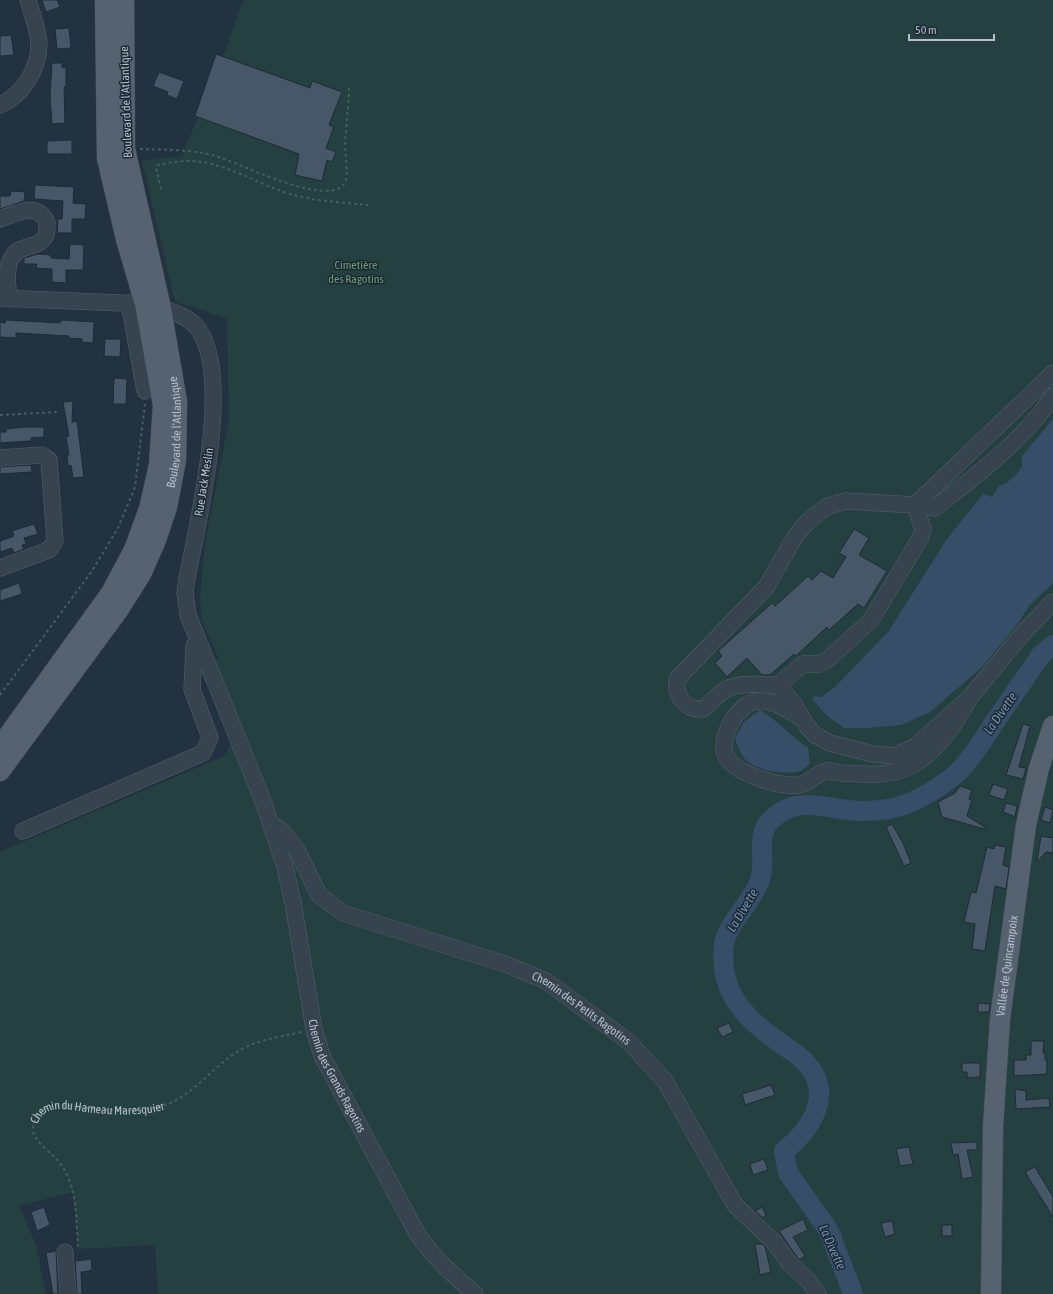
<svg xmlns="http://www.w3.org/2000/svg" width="1053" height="1294" font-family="'Asap Condensed',sans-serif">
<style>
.green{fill:#254041}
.water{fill:#364e68}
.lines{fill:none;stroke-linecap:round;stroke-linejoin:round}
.river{stroke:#364e68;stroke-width:20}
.building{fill:#475767;stroke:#1f2a37}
.minor-casing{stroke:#56616e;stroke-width:17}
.major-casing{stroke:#444f5c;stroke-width:21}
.path{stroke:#445d5e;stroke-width:2;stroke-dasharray:3 3;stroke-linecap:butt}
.minor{stroke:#384350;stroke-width:16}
.major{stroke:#566270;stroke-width:20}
.labels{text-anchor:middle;stroke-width:3;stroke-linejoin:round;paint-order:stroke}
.street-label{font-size:12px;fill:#b4becb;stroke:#1d2835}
.park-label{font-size:12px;fill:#6a9d72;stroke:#1d2835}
.water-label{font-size:13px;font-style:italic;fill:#7291af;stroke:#1d2835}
</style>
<rect width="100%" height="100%" fill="#233240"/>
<!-- green -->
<polygon class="green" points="243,0 1053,0 1053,1294 158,1294 155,1245 78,1249 73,1192 19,1206 36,1245 46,1294 0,1294 0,852 224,756 233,741 202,666 219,659 202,622 200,597 205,543 229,420 227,318 175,302 142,161 182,156 227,46"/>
<!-- water -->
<g class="water">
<polygon points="1053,419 1053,583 1029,606 1017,625 982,667 930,712 901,725 867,728 844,728 827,716 812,699 815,696 821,697 836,686 888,632 947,539 983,494 992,497 999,486 1006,483 1015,476 1022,467 1022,456"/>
<path d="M760 710C778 721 791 736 808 748L810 764C807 766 804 770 800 771 786 775 757 771 746 760 740 754 738 747 735 738L744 722Z"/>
</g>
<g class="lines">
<!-- river -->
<path class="river" d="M853 1294 829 1231 788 1173 784 1151C813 1128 835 1092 804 1061 799 1055 790 1050 783 1045 756 1026 728 1004 724 968 723 956 722 944 728 932 738 912 759 893 762 871 764 854 757 834 770 821 798 792 829 811 862 811 877 811 895 809 909 803 924 797 948 782 959 771 973 757 984 739 994 723 1010 700 1025 678 1041 655L1053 645"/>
</g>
<!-- building -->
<g class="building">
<polygon points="42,0 57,0 60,7 46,12"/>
<polygon points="69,28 71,48 57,49 55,29"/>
<polygon points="11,35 14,55 0,56 0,36"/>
<polygon points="216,54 310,88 312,81 342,92 329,125 334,127 326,148 336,152 332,162 327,160 322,181 295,175 299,154 195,116"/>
<polygon points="52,63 62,63 62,67 66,68 66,87 64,87 65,123 52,124 50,96"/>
<polygon points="159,72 184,81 177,99 167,95 168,92 153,86"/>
<polygon points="72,140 72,154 47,154 47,141"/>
<polygon points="35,185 74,187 73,203 86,204 85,219 72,219 72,233 57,233 58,219 62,219 63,201 34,199"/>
<polygon points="11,191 25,192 24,201 0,209 0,196 10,196"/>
<polygon points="70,244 84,245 83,270 66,270 66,283 52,282 52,269 36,268 37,264 24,264 24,258 38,254 51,255 51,258 69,259"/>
<polygon points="6,320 60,323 61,320 94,322 93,343 82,342 82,339 69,338 69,336 16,333 16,338 0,337 0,322 5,323"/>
<polygon points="105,339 121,339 120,357 104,356"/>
<polygon points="114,378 127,379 126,404 113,404"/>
<polygon points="73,401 72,422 77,421 84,477 73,478 71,465 68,466 67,455 69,455 66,437 69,436 63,402"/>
<polygon points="25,427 44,427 44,437 31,438 31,441 0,443 0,432 6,432 6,429"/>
<polygon points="31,465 32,472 0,474 0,467"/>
<polygon points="34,524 38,534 24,538 26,544 22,545 24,549 14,553 12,548 0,552 0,541 14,536 12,531"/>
<polygon points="854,529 869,538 859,555 887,571 864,608 858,604 829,630 827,627 796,656 794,654 770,675 762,675 747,658 727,677 715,663 722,656 718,651 772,603 775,606 808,576 812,580 821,571 833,578 846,557 839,553"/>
<polygon points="19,583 22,594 0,601 0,590"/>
<polygon points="1023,724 1030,726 1019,767 1026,768 1023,779 1006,775"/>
<polygon points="993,784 1008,789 1004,800 989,795"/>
<polygon points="960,786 972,790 969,799 972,800 967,816 985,827 984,829 942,817 938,802 955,793"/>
<polygon points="1006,803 1017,806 1015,817 1003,812"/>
<polygon points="1045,807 1053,810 1050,823 1041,820"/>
<polygon points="892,824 903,843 911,863 904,866 886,827"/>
<polygon points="1041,836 1053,838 1053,853 1046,852 1037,862"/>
<polygon points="995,845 1006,847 1003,865 1009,867 1006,889 995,886 985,951 972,949 975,924 964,922 971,892 976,893 987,847 994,849"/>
<polygon points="978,1003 990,1004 989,1012 978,1012"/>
<polygon points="729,1023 733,1032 722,1037 717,1028"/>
<polygon points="1031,1041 1044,1041 1043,1053 1045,1053 1045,1060 1047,1060 1047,1074 1014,1076 1014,1060 1026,1060 1026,1055 1031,1055"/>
<polygon points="962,1063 980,1063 980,1077 967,1078 967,1072 962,1072"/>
<polygon points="771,1085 775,1095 745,1105 742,1094"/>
<polygon points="1015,1089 1026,1091 1026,1100 1049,1098 1050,1107 1016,1109"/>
<polygon points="977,1142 977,1150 967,1150 973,1177 962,1179 958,1154 953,1155 951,1143"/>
<polygon points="909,1147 913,1164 900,1166 896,1149"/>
<polygon points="764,1159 768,1170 753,1175 750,1164"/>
<polygon points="1035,1167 1053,1197 1053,1217 1025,1172"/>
<polygon points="44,1207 50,1225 37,1231 31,1212"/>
<polygon points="762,1207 766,1215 763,1218 755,1211"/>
<polygon points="803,1219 808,1230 793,1237 805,1256 799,1260 779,1231"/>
<polygon points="892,1221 895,1234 885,1237 881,1223"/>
<rect x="942" y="1225" width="10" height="11"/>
<polygon points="755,1244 762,1244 765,1246 771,1272 760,1275"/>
<polygon points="56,1251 58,1294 53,1294 46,1253"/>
<polygon points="75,1258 77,1261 91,1259 92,1269 89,1271 81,1272 82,1294 77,1294"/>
</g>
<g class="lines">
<!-- minor casing -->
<g class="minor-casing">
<g id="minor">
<path d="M0 105C22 96 38 70 39 46 39 31 32 14 28 0"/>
<path d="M0 219C17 213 38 201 47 223 47 228 47 235 44 238 37 249 18 244 11 259 5 270 8 286 9 299"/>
<path id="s2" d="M0 298 145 304C161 308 183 313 195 325 235 369 198 522 187 578L185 593 188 615 263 801 285 867 293 903 314 1029 322 1056 418 1235C434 1258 454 1276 475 1294"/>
<polyline points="129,303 145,391"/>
<polyline points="0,458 42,455 49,460 55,541 49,550 0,568"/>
<path d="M915 505 923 529 921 537 871 620 826 661 820 664H803L778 685C762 685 736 681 722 692 715 697 710 704 703 709 685 710 675 697 677 679L767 586 794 538 808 521 828 506 846 501 915 505 935 508C976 475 1024 440 1053 396"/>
<polyline points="915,505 1053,373"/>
<polyline points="778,685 794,704 806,725 815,735 830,743 873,754 895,756 916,746 970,697 1025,631 1053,602"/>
<path d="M802 718C788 711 773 699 757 701 737 703 716 741 727 758 738 775 780 787 799 785 809 783 817 773 826 771 830 770 836 773 841 773 863 774 889 777 909 767 938 752 955 724 970 697"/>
<path id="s3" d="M271 824 282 831 297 850 319 895 343 913 508 965 546 981 629 1042 665 1081 735 1205 774 1242 790 1264 807 1279 818 1294"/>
<polyline points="23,831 203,753 210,738 192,689 194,646 199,644"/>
<polyline points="65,1252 68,1294"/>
</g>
</g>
<!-- major casing -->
<g class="major-casing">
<g id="major">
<polyline points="0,747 111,593 134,550 149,509 159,465 163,405 145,304 126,239 107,158 105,0"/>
<path id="s4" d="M0 771 119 609 141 574 156 540 167 507 176 460 177 402 161 308 125 149 124 0"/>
<path id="s5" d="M991 1294 993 1127 1000 1019 1026 825 1039 768 1053 726"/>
</g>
</g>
<!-- path -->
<g class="path">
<path d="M140 149C165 150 191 149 216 156 235 161 336 213 346 180 348 172 345 154 345 144 346 125 349 105 349 86"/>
<path d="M161 189 156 168 158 165C168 163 178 161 188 161 220 161 251 180 281 191 308 201 339 202 368 205"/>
<polyline points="0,415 58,412"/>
<polyline points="0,695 92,571 118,528 135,487 145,404"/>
<path id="s1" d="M78 1247C76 1218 78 1186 59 1162 51 1152 40 1146 34 1135 32 1128 33 1122 38 1115 50 1098 77 1108 95 1109 113 1111 132 1111 149 1109 190 1104 209 1067 242 1049 260 1039 281 1037 301 1032"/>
</g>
<!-- minor -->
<use href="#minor" class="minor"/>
<!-- major -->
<use href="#major" class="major"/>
</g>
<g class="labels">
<!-- street labels -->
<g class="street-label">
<text transform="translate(126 102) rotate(-92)" y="4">Boulevard de l'Atlantique</text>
<text dy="4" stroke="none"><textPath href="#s4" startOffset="390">Boulevard de l'Atlantique</textPath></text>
<text transform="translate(204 482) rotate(-81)" y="4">Rue Jack Meslin</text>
<text dy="4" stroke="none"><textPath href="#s5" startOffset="329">Vallée de Quincampoix</textPath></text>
<text dy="4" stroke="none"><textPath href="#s3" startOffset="376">Chemin des Petits Ragotins</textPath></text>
<text dy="4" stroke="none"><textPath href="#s2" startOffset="983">Chemin des Grands Ragotins</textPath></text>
<text dy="4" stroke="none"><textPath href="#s1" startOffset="207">Chemin du Hameau Maresquier</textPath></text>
</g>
<!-- park labels -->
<g class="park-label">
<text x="356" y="269">Cimetière<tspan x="356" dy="14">des Ragotins</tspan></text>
</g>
<!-- water labels -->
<g class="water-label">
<text transform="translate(1000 713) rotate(-55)" y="5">La Divette</text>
<text transform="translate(742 910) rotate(-59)" y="5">La Divette</text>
<text transform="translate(833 1247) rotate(66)" y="5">La Divette</text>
</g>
</g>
<!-- scale -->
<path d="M909 34v6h85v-6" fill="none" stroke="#b4becb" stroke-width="2"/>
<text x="915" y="34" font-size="12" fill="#b4becb" stroke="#1d2835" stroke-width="3" paint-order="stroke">50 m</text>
</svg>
